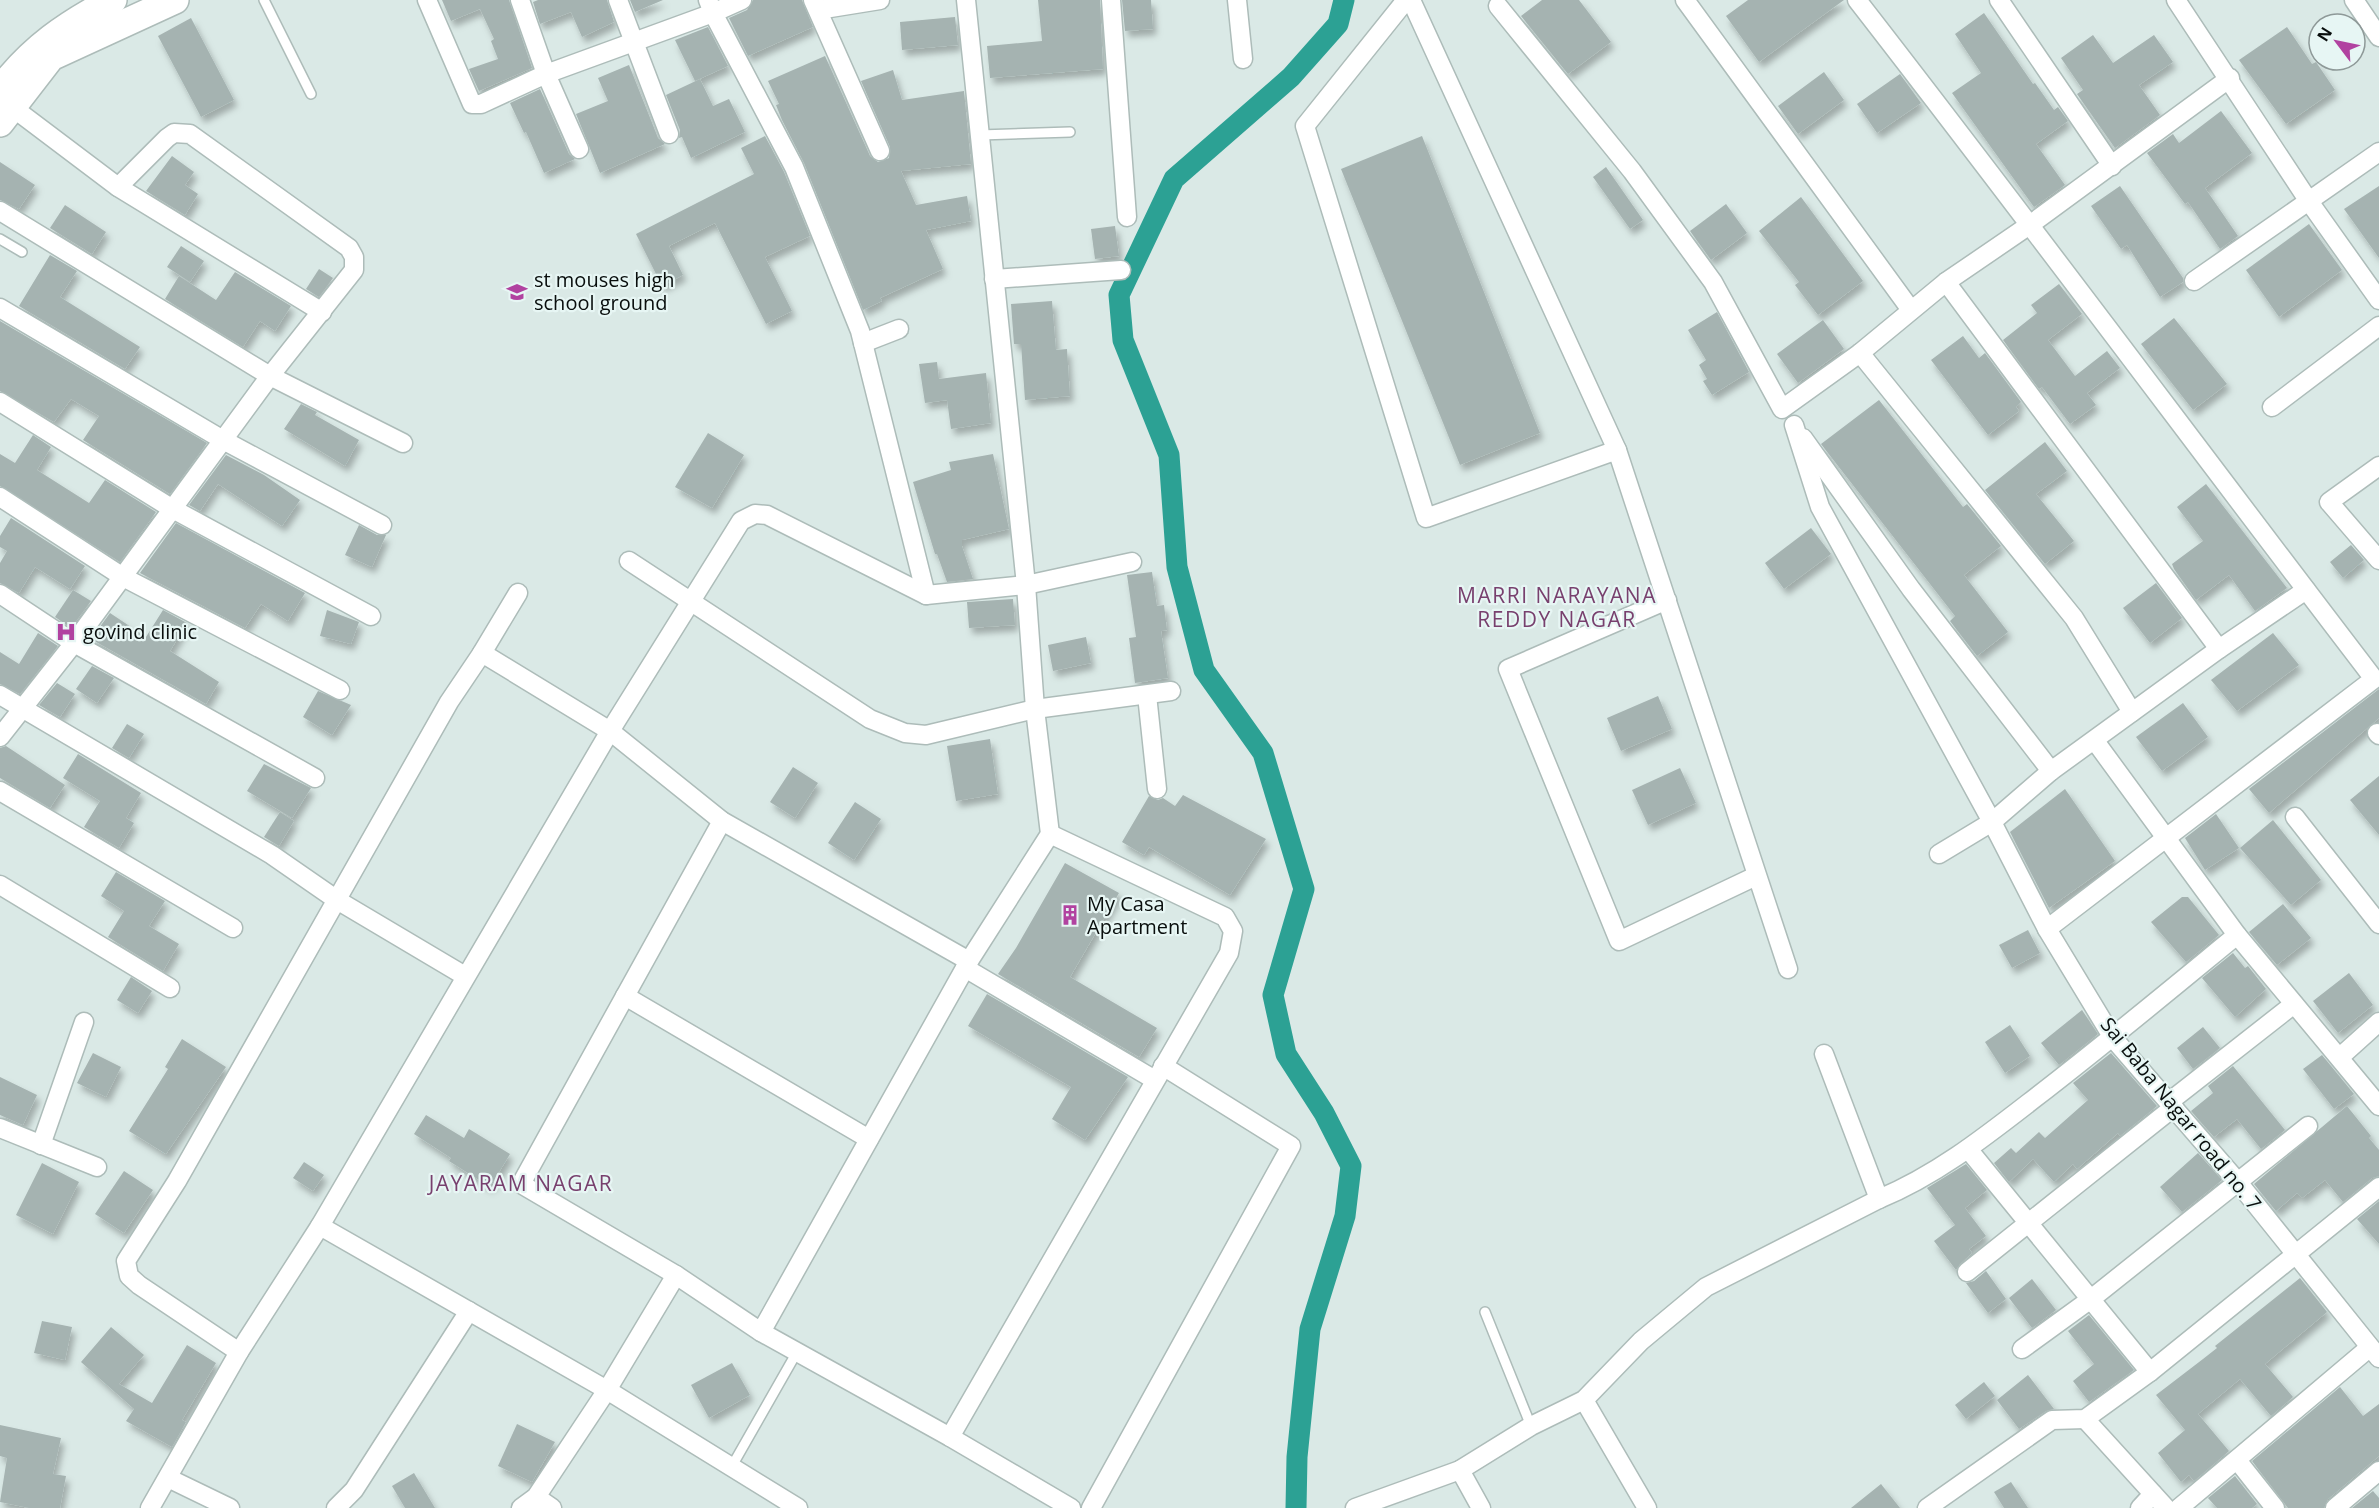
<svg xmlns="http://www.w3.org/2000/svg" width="2379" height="1508" font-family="'Open Sans',sans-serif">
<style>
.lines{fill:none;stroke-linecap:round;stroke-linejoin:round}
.canal{stroke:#2ca194;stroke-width:21}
.building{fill:#a5b3b1;filter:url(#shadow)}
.lane-casing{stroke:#adbcb9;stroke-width:12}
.street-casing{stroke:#adbcb9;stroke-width:21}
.secondary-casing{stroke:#adbcb9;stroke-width:30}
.lane{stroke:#fff;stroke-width:9}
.street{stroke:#fff;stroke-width:18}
.secondary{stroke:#fff;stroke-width:27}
.labels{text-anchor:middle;stroke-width:4.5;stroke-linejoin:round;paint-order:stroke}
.poi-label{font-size:20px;fill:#090e0d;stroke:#e7f6f4;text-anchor:start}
.street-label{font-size:20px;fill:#090e0d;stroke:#e7f6f4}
.neighbourhood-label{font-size:21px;letter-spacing:1.5px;fill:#78406e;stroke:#e7f6f4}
</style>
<defs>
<filter id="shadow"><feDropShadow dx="3.5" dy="6" stdDeviation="3" flood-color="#0004"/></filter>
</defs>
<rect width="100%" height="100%" fill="#dae9e6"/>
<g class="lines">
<!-- canal -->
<polyline class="canal" points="1296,1508 1297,1457 1310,1329 1345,1216 1351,1166 1324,1113 1286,1054 1273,995 1304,889 1263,753 1204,670 1177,567 1169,455 1123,340 1119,295 1174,179 1291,77 1338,24 1344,0"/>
</g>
<!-- building -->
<g class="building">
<polygon points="442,0 509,0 532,68 479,91 469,69 498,59 491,41 494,39 480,9 451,21"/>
<polygon points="538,0 607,0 614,22 582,37 571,12 540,24 533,2"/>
<polygon points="630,0 663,0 635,12"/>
<polygon points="753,0 802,0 813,27 748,56 729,18 747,10"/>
<polygon points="1038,0 1100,0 1103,69 990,78 987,46 1042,41"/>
<polygon points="1122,0 1151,0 1153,29 1125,31"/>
<polygon points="1542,0 1579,0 1611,42 1568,74 1521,16"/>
<polygon points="1748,0 1844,0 1759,62 1726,16"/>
<polygon points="1984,13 2033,84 2035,83 2054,110 2058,107 2068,121 2036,144 2065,185 2034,207 1952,93 1981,73 1955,34"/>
<polygon points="955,17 958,45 902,50 900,22"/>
<polygon points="191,18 234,100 201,117 158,36"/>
<polygon points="708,27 728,66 695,81 675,40"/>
<polygon points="2287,27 2312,64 2316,62 2335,90 2286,124 2239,60"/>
<polygon points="2093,35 2113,63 2154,35 2173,62 2139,85 2160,115 2115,148 2077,94 2083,90 2061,58"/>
<polygon points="825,56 870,156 878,162 889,158 890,147 861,81 893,70 902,100 964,91 971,164 901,171 916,205 967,196 971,221 926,230 943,269 880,298 882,301 863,310 804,163 782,120 776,105 779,104 768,81"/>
<polygon points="629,65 658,138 665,144 600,173 576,114 608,101 598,78"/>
<polygon points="1824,72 1844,100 1798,134 1778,106"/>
<polygon points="1900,74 1921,103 1877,133 1857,104"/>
<polygon points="700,79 713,106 729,99 745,132 691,158 682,137 679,138 680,130 666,95"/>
<polygon points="540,89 569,154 575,159 544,173 526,132 524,133 510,103"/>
<polygon points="2221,111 2252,153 2205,188 2238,236 2220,249 2188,202 2185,204 2147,153 2173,134 2179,143"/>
<polygon points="765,136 784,172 810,236 765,257 792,311 766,324 715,223 669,246 683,275 662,286 636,234 754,174 741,148"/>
<polygon points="1422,136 1540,433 1460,465 1341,169"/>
<polygon points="172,156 194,172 185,185 198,194 185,215 146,191"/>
<polygon points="0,162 35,185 19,209 0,200"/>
<polygon points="1606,167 1643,220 1630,229 1593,177"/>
<polygon points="2120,186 2183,278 2183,282 2160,297 2127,245 2121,249 2091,206"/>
<polygon points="2379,186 2379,258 2344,209"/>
<polygon points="1801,197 1863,281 1818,315 1795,285 1799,282 1759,231"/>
<polygon points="1726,204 1747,233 1711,260 1690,231"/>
<polygon points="65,205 106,232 92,254 50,228"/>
<polygon points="2309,224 2342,270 2279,317 2246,270"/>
<polygon points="1115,226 1119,256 1095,259 1091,229"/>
<polygon points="181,246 204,261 190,282 167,267"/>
<polygon points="50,255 77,271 60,297 140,347 125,369 19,306"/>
<polygon points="319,269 333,278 319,297 306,289"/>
<polygon points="235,272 291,306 275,331 260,321 243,347 165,299 179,276 216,300"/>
<polygon points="2059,284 2082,314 2048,340 2075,376 2107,351 2120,368 2087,393 2096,405 2070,424 2042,387 2039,389 2003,340 2037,313 2031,305"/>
<polygon points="1052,301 1056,350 1067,349 1070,396 1025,400 1021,344 1014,344 1011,304"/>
<polygon points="1717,312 1749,372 1712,395 1703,381 1707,379 1699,365 1706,360 1688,330"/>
<polygon points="2174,318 2227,384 2193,410 2141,344"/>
<polygon points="1823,320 1844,349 1798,383 1777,354"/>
<polygon points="0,321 207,443 170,494 83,440 99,416 71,399 54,422 0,391"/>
<polygon points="1963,336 1979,358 1985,353 2021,402 2016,407 2019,411 1988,435 1931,360"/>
<polygon points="937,362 939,379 986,373 991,423 951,429 947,400 925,403 919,364"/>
<polygon points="1879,400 1963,507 1967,504 2001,546 1964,575 2008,632 1977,656 1950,621 1955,616 1821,444"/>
<polygon points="301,404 317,412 315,415 359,440 345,466 284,429"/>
<polygon points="708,433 744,455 712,508 675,487"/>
<polygon points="33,435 51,447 37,470 89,503 105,480 156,512 120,562 0,486 0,454 15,463"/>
<polygon points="2045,442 2067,471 2036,494 2074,541 2045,564 1985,490"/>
<polygon points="993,454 1009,529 962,540 962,546 973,579 947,582 937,554 935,554 913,482 951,470 949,462"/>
<polygon points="226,455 264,475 300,500 282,526 218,484 200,511 189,505"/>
<polygon points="2206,484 2287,588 2255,611 2229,575 2196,600 2174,569 2172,564 2203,541 2177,507"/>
<polygon points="11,518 85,566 70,589 35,567 19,593 0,583 0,563 7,551 0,547 0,536"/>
<polygon points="176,523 305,593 288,621 261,604 245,628 140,573"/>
<polygon points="359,525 377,535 386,535 372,567 345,555"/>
<polygon points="1811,528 1831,554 1784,589 1765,563"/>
<polygon points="2351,545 2364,560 2343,578 2330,562"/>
<polygon points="1152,572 1157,606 1164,605 1167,630 1161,631 1168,678 1135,683 1129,638 1136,637 1127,575"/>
<polygon points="2156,583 2182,618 2150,643 2123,608"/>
<polygon points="73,590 91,601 71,628 55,617"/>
<polygon points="1013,599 1015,625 969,628 967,602"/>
<polygon points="163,610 187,623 170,651 219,682 206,704 91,639 110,613 146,637"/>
<polygon points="327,610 359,622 351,644 320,636"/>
<polygon points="38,633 58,646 20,694 0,684 0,652 19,664"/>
<polygon points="2273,633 2299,665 2237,711 2211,680"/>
<polygon points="1086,637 1091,663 1053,671 1048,645"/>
<polygon points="92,666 114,678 97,703 76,689"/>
<polygon points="57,683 75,694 60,717 39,705"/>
<polygon points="2379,689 2379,718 2269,813 2249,789"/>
<polygon points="318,691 351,705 332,735 303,717"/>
<polygon points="1658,696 1672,729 1621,751 1607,718"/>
<polygon points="2183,703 2208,737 2162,771 2136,737"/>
<polygon points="127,724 144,734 129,758 112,748"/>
<polygon points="990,739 998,794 956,801 947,746"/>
<polygon points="6,746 65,785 50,808 0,778 0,748"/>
<polygon points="78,754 141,793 126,818 134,823 119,848 84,827 100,801 63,778"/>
<polygon points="264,764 311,788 292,818 247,791"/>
<polygon points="793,767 818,783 795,818 770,802"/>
<polygon points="1680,768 1696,803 1648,825 1632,790"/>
<polygon points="2379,776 2379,835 2350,800"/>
<polygon points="2065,789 2115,861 2049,908 2010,832"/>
<polygon points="1183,795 1266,839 1230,895 1149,847 1144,855 1122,842 1149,796 1158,800 1163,798 1175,806"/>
<polygon points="855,802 881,819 854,860 828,843"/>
<polygon points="280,812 294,821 279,846 264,837"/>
<polygon points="2216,814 2239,848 2205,870 2185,838"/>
<polygon points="2273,820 2321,880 2291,905 2240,848"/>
<polygon points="1065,863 1119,893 1070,977 1157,1028 1139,1057 998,974 1016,948"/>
<polygon points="116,872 165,901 149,926 179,944 163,971 108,937 124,911 101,896"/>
<polygon points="2182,897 2188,897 2219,935 2186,962 2151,922"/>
<polygon points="2283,904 2311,938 2277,965 2249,932"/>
<polygon points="2028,930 2040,953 2012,968 1999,945"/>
<polygon points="2233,953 2245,968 2248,966 2266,989 2235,1017 2202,978"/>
<polygon points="2349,973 2373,1005 2338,1033 2313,1001"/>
<polygon points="131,977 152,991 138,1013 117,1000"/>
<polygon points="987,994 1128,1077 1085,1140 1052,1119 1071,1087 968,1026"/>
<polygon points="2082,1010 2098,1034 2059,1065 2041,1043"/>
<polygon points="2010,1025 2030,1056 2005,1073 1985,1042"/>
<polygon points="2203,1027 2220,1048 2193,1069 2177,1048"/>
<polygon points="182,1039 226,1067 166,1154 129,1131 168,1069 165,1067"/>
<polygon points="93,1053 121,1067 106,1097 77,1083"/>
<polygon points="2111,1053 2157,1106 2120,1136 2118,1133 2077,1169 2073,1164 2054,1182 2033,1159 2009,1182 1994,1163 2011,1148 2016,1153 2039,1132 2045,1138 2088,1100 2073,1083"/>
<polygon points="2322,1055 2354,1094 2334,1109 2303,1069"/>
<polygon points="2233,1066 2285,1130 2261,1149 2237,1119 2214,1137 2191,1111 2213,1093 2208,1086"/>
<polygon points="0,1077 37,1095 23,1125 0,1115"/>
<polygon points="2347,1106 2371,1136 2369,1138 2379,1150 2379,1176 2372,1178 2343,1202 2325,1180 2302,1198 2297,1193 2276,1211 2254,1184"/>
<polygon points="426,1115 464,1138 469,1129 510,1154 490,1187 449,1161 451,1158 414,1134"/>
<polygon points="2198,1153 2222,1180 2182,1212 2160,1187"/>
<polygon points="304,1162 324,1175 313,1191 293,1178"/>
<polygon points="42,1163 79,1182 53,1234 16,1215"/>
<polygon points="1966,1164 1987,1190 1965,1208 1986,1236 1969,1249 1972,1253 1960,1264 1956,1270 1934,1241 1955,1225 1927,1188"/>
<polygon points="124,1171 153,1190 124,1233 95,1214"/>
<polygon points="2379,1201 2379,1244 2357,1219"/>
<polygon points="1986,1271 2006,1299 1988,1313 1966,1283 1974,1281"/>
<polygon points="2300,1278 2327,1312 2265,1364 2293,1397 2271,1416 2240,1379 2198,1414 2229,1451 2194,1481 2189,1475 2181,1482 2158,1453 2185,1430 2156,1395 2203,1359 2217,1348 2215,1346"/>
<polygon points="2032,1279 2056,1310 2032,1328 2009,1298"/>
<polygon points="2089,1315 2134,1370 2089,1402 2073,1381 2094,1364 2068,1331"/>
<polygon points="42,1321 72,1327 65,1360 34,1353"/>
<polygon points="111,1327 144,1355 119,1384 152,1403 187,1345 216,1363 182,1420 186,1422 172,1447 126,1421 134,1409 81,1362"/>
<polygon points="732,1363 750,1395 709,1418 691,1385"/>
<polygon points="2028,1375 2054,1409 2046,1411 2019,1429 1997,1400"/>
<polygon points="1984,1382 1995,1396 1966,1419 1955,1405"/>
<polygon points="2340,1387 2363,1416 2379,1404 2379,1456 2328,1499 2324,1508 2288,1508 2252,1461"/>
<polygon points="517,1424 555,1442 532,1482 498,1466"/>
<polygon points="0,1425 61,1438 53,1474 66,1476 60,1508 29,1508 0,1502 7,1458 0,1456"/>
<polygon points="414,1473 435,1508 405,1508 392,1486"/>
<polygon points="2235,1476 2257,1504 2252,1508 2217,1508 2208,1498"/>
<polygon points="2011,1482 2028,1508 2004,1508 1994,1492"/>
<polygon points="1881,1484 1900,1508 1851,1508"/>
<polygon points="2373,1491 2379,1498 2379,1508 2352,1508"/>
</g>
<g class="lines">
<!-- lane casing -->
<g class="lane-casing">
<g id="lane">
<polyline points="264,0 311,94"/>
<polyline points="980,135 1070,132"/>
<polyline points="0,239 22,252"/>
<polyline points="1485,1312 1531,1426"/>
<polyline points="732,1466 797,1352"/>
</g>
</g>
<!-- street casing -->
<g class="street-casing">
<g id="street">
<polyline points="427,0 472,104 481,104 546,74 579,149"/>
<polyline points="520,0 546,74 713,13 708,0"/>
<polyline points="618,0 669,134"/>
<polyline points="742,0 713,13 794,167 860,331 926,595"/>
<polyline points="813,0 880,151"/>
<polyline points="966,0 1026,585 1035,709 1050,834 969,961"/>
<polyline points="1111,0 1127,217"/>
<polyline points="1237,0 1243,59"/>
<polyline points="1406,0 1305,126 1426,518 1617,450 1788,969"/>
<polyline points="1411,0 1617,450"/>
<polyline points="1685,0 1911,310"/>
<path d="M1857 0C2032 225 2201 453 2374 679L2047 929"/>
<polyline points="1999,0 2112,166"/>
<polyline points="2176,0 2308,200 2379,300"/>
<polyline points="2354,0 2379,37"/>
<polyline points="1498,6 1632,171 1713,282 1782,409 1860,353 1946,282 2031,224 2230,78"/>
<polyline points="818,10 880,0"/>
<polyline points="12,107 118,187 322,312"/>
<polyline points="0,211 270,376 403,443"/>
<polyline points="994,279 1121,270"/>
<polyline points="2194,281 2379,152"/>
<polyline points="1946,282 2219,649"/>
<polyline points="0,308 223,440 382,525"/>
<polyline points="863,343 899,329"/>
<polyline points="1860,353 2074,618 2132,712"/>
<polyline points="0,402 171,508 371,616"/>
<polyline points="2272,407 2379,326"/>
<polyline points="1794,425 1820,507 1992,822 2047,929 2113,1038 2237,1181 2379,1358"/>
<polyline points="1803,438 1911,589 2051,771"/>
<polyline points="2379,466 2329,502 2379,560"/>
<polyline points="0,497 123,577 340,690"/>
<polyline points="629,561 870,719 905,733 926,735 1035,709 1171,691"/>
<polyline points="0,594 74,643 315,778"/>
<polyline points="1667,600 1508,669 1619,941 1756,876"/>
<polyline points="482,653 518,593"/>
<polyline points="0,695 272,855 337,900 465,976"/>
<polyline points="1147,695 1157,789"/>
<polyline points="2377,733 2379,735"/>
<polyline points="0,737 74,643 270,376 354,270 354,257 349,248 190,134 174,133 167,138 118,187"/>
<polyline points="2095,741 2237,935 2379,1106"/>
<polyline points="0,791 233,928"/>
<polyline points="2295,817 2379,924"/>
<polyline points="722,821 521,1184 676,1275 761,1332 950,1437 1071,1508"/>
<polyline points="1939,854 1992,822 2051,771 2219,649 2306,590"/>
<polyline points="0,885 170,988"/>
<polyline points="965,968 1155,1080"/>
<polyline points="625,996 869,1139"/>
<polyline points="1824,1054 1879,1199"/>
<polyline points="2340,1057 2379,1022"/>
<polyline points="2169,1102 2294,1004"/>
<polyline points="0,1128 97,1167"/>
<polyline points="41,1145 84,1022"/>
<polyline points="1968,1149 2150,1372"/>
<polyline points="320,1226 607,1390 798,1508"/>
<polyline points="1967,1272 2174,1107"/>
<polyline points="2022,1349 2091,1299 2308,1126"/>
<polyline points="239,1352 139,1285 129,1276 126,1261 177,1181 449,702 482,653 610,731 722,821 969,961 761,1332"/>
<polyline points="1584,1400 1647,1508"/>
<polyline points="2085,1419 2166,1508"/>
<polyline points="950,1437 1229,953 1233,931 1225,917 1050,834"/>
<polyline points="2237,1460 2275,1508"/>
<polyline points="1460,1470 1481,1508"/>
<polyline points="168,1478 230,1508"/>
<polyline points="536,1497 552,1508"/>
<polyline points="150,1508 239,1352 320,1226 610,731 741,521 755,514 767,515 926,595 1026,585 1132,562"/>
<polyline points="336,1508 354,1490 469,1311"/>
<polyline points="521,1508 536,1497 607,1390 676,1275"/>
<polyline points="1091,1508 1291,1146 1163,1066"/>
<path d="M1355 1508 1460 1470 1531 1426 1584 1400 1641 1341 1706 1287 1879 1199C1937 1175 1986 1136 2035 1098 2104 1045 2170 990 2237 935"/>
<polyline points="1927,1508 2052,1420 2085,1419 2150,1372 2379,1187"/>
<polyline points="2140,1508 2153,1494"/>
<polyline points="2179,1508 2369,1348"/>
<polyline points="2335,1508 2379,1471"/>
</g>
</g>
<!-- secondary casing -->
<g class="secondary-casing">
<g id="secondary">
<path d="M0 90C32 48 67 24 113 0"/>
<polyline points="0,123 51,57 175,0"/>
</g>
</g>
<!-- lane -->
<use href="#lane" class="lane"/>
<!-- street -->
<use href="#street" class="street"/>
<!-- secondary -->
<use href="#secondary" class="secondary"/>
</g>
<!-- icons -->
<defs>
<g id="school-bare" transform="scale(1.62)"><path d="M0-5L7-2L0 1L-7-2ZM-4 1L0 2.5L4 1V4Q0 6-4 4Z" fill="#b142a0" stroke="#e7f6f4" stroke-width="2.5" paint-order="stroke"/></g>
<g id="hospital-bare" transform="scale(1.62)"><path d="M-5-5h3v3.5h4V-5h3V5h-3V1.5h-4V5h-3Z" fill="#b142a0" stroke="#e7f6f4" stroke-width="2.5" paint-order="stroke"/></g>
<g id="building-bare" transform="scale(1.62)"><path d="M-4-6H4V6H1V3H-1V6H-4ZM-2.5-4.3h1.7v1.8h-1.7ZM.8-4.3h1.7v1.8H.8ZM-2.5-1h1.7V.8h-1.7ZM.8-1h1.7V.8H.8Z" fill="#b142a0" stroke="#e7f6f4" stroke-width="2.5" paint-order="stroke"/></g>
</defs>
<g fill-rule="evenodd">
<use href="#school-bare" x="517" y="292"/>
<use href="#hospital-bare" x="66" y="632"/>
<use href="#building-bare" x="1070" y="915"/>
</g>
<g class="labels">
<!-- poi labels -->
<g class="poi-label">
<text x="534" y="287">st mouses high<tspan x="534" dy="23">school ground</tspan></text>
<text x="83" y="639">govind clinic</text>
<text x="1087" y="911">My Casa<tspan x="1087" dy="23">Apartment</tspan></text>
</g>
<!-- street labels -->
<g class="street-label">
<text transform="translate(2181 1114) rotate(51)" y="7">Sai Baba Nagar road no. 7</text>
</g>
<!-- neighbourhood labels -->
<g class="neighbourhood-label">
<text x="1557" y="603">MARRI NARAYANA<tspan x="1557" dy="24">REDDY NAGAR</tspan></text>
<text x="521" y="1191">JAYARAM NAGAR</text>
</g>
</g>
<!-- north arrow -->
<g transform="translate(2337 42) rotate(302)"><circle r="28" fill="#e7f6f4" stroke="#8e9998" stroke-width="1.5"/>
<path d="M0-4.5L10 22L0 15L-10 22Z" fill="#b142a0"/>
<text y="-9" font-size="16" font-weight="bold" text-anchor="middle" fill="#090e0d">N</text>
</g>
</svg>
